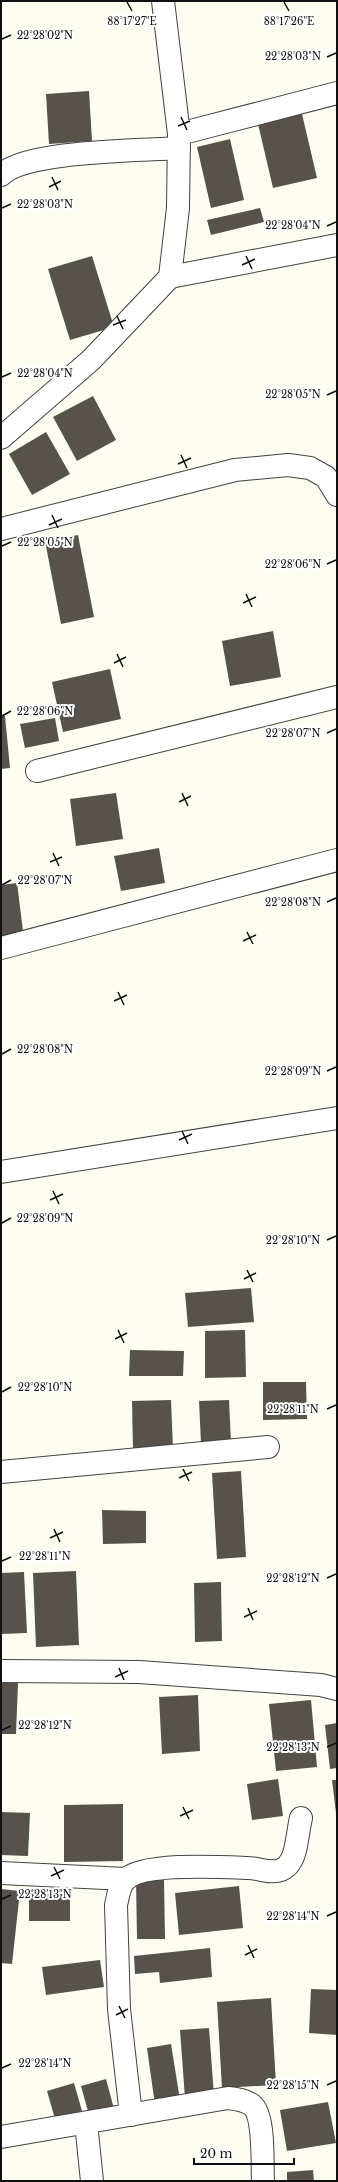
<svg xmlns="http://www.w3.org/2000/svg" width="338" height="2182" font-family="'Libre Baskerville',serif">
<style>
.building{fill:#57524c}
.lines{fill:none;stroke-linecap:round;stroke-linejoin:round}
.street-casing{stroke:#424242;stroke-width:24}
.street{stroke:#fff;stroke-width:22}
.ticks{fill:none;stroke:#0f0f0f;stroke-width:1.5}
.ticks-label{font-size:10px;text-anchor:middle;fill:#0f0f0f;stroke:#fff;stroke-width:4;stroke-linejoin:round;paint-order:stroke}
</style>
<rect width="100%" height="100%" fill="#fefdf2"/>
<!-- building -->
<g class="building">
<polygon points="89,91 92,141 49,144 46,94"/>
<polygon points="302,114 317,178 273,188 258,124"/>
<polygon points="230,139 244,200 211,208 197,147"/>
<polygon points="260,208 264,222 211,235 207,220"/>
<polygon points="92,256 114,327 70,340 48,269"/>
<polygon points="93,396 116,440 77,461 53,417"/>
<polygon points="46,432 70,474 32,495 9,454"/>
<polygon points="78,535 94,617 61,624 45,541"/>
<polygon points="273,631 281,677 230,686 222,641"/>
<polygon points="110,669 121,719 63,732 52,682"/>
<polygon points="1,716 5,716 10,768 1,769"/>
<polygon points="55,718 59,741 25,748 20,724"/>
<polygon points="116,793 123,839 76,846 70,799"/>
<polygon points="159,848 165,883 121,891 114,856"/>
<polygon points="17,883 24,939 1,942 1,885"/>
<polygon points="251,1288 254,1322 188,1327 185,1293"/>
<polygon points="245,1330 246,1377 205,1378 205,1331"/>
<polygon points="130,1350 184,1351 183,1376 129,1376"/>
<polygon points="263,1382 306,1382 307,1419 263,1420"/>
<polygon points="171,1400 173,1449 133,1450 132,1401"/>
<polygon points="229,1400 231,1442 201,1443 199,1401"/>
<polygon points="241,1471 246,1557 217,1559 212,1473"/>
<polygon points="102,1510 146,1511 146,1543 103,1544"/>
<polygon points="76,1571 79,1645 36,1647 33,1573"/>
<polygon points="24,1572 27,1633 1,1634 1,1573"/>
<polygon points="221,1582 222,1641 195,1642 194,1583"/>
<polygon points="1,1682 18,1683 16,1734 1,1734"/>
<polygon points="198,1695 200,1751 162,1754 159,1697"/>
<polygon points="311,1700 317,1767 276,1771 269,1704"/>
<polygon points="337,1723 337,1768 330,1769 325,1725"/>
<polygon points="278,1779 283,1816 252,1820 247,1784"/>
<polygon points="332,1780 337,1780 337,1813 336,1813"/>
<polygon points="123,1804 123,1861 64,1862 64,1805"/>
<polygon points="1,1812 30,1813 28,1856 1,1855"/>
<polygon points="136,1880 164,1880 165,1939 137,1939"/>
<polygon points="239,1886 243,1928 179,1935 175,1893"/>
<polygon points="1,1889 20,1891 12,1964 1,1963"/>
<polygon points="70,1889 70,1921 29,1921 29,1890"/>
<polygon points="210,1948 212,1977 160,1983 159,1972 135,1974 134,1956"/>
<polygon points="100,1960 104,1987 46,1995 42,1967"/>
<polygon points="311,1989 337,1990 337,2035 309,2033"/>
<polygon points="271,1998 276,2085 222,2088 217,2002"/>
<polygon points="209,2028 214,2096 185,2098 180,2030"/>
<polygon points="171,2044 180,2100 155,2105 147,2048"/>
<polygon points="106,2079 114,2109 89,2115 81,2086"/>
<polygon points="74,2083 82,2111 55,2119 47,2091"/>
<polygon points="328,2102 336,2143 287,2151 280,2110"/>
<polygon points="313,2170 314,2181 287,2181 287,2172"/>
</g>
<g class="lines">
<!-- street casing -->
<g class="street-casing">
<g id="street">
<polyline points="179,134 337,93"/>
<path d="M1 175C26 150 141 151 179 148"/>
<polyline points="170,277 337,245"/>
<polyline points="1,438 91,360 170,277 178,208 179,134 163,1"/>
<polyline points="1,529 235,470 288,465 310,468 326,477 337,495"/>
<polyline points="37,771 337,697"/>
<polyline points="1,948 337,860"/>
<polyline points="1,1172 337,1118"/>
<polyline points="1,1472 268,1447"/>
<polyline points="1,1671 139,1672 321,1685 337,1689"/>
<polyline points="1,1873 126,1879"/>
<path d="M131 2115 119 2009 116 1905C118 1897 119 1886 125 1880 142 1862 223 1867 248 1868 259 1868 270 1874 281 1870 284 1869 289 1865 290 1862 297 1853 298 1829 301 1818"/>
<polyline points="86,2123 92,2181"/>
<path d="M1 2137 228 2098C237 2099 245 2100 252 2105 265 2116 262 2164 263 2181"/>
</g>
</g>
<!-- street -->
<use href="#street" class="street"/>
</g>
<!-- ticks -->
<path class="ticks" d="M127 2 132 11M284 2 289 11M2 39 11 35M327 57 336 53M181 117 187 130M178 126 190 121M52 177 58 190M49 187 61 181M2 208 11 204M327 226 336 222M246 256 252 269M242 265 255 259M117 316 123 329M113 325 126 320M2 377 11 373M327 395 336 391M181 455 187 468M178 464 191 458M52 515 58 528M49 525 62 519M2 546 11 542M327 564 336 560M246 594 252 607M243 603 256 597M117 654 123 667M114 663 126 657M2 716 11 711M327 733 336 729M182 793 188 806M179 802 191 796M53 853 59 866M50 862 62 857M2 885 11 880M327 902 336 898M247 932 253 944M243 941 256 935M118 992 124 1005M114 1001 127 995M2 1054 11 1049M327 1071 336 1067M182 1131 188 1144M179 1140 192 1134M53 1191 59 1204M50 1200 63 1194M2 1223 11 1218M327 1240 336 1236M247 1270 253 1282M244 1279 256 1273M118 1330 124 1343M115 1339 127 1333M2 1392 11 1387M327 1409 336 1405M183 1469 189 1481M179 1478 192 1472M54 1529 60 1542M50 1538 63 1532M2 1561 11 1557M327 1578 336 1574M248 1608 253 1620M244 1617 257 1611M119 1668 124 1680M115 1677 128 1671M2 1730 11 1726M327 1747 336 1743M183 1807 189 1819M180 1816 193 1810M54 1867 60 1879M51 1876 64 1870M2 1899 11 1895M327 1916 336 1912M248 1945 254 1958M245 1955 257 1949M119 2006 125 2018M116 2015 128 2009M2 2068 11 2064M327 2085 336 2081"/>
<g class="ticks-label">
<text x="132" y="25">88°17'27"E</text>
<text x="289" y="25">88°17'26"E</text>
<text x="45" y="39">22°28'02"N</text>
<text x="293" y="60">22°28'03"N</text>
<text x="45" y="208">22°28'03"N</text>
<text x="293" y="229">22°28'04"N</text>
<text x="45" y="377">22°28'04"N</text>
<text x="293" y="398">22°28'05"N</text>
<text x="45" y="546">22°28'05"N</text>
<text x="293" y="568">22°28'06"N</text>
<text x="45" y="715">22°28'06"N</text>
<text x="293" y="737">22°28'07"N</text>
<text x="45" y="884">22°28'07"N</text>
<text x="293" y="906">22°28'08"N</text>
<text x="45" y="1053">22°28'08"N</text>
<text x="293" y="1075">22°28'09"N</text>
<text x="45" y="1222">22°28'09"N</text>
<text x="293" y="1244">22°28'10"N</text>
<text x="45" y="1391">22°28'10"N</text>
<text x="293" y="1413">22°28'11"N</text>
<text x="45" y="1560">22°28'11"N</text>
<text x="293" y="1582">22°28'12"N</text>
<text x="45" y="1729">22°28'12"N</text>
<text x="293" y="1751">22°28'13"N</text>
<text x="45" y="1898">22°28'13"N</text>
<text x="293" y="1920">22°28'14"N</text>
<text x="45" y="2067">22°28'14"N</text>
<text x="293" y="2089">22°28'15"N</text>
</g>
<!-- border -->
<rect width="338" height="2182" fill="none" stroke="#0f0f0f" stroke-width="4"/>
<!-- scale -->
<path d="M194 2158v6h100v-6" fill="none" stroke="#0f0f0f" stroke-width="2"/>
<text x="200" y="2158" font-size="12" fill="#0f0f0f" stroke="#ffffff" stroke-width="3" paint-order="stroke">20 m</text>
</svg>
